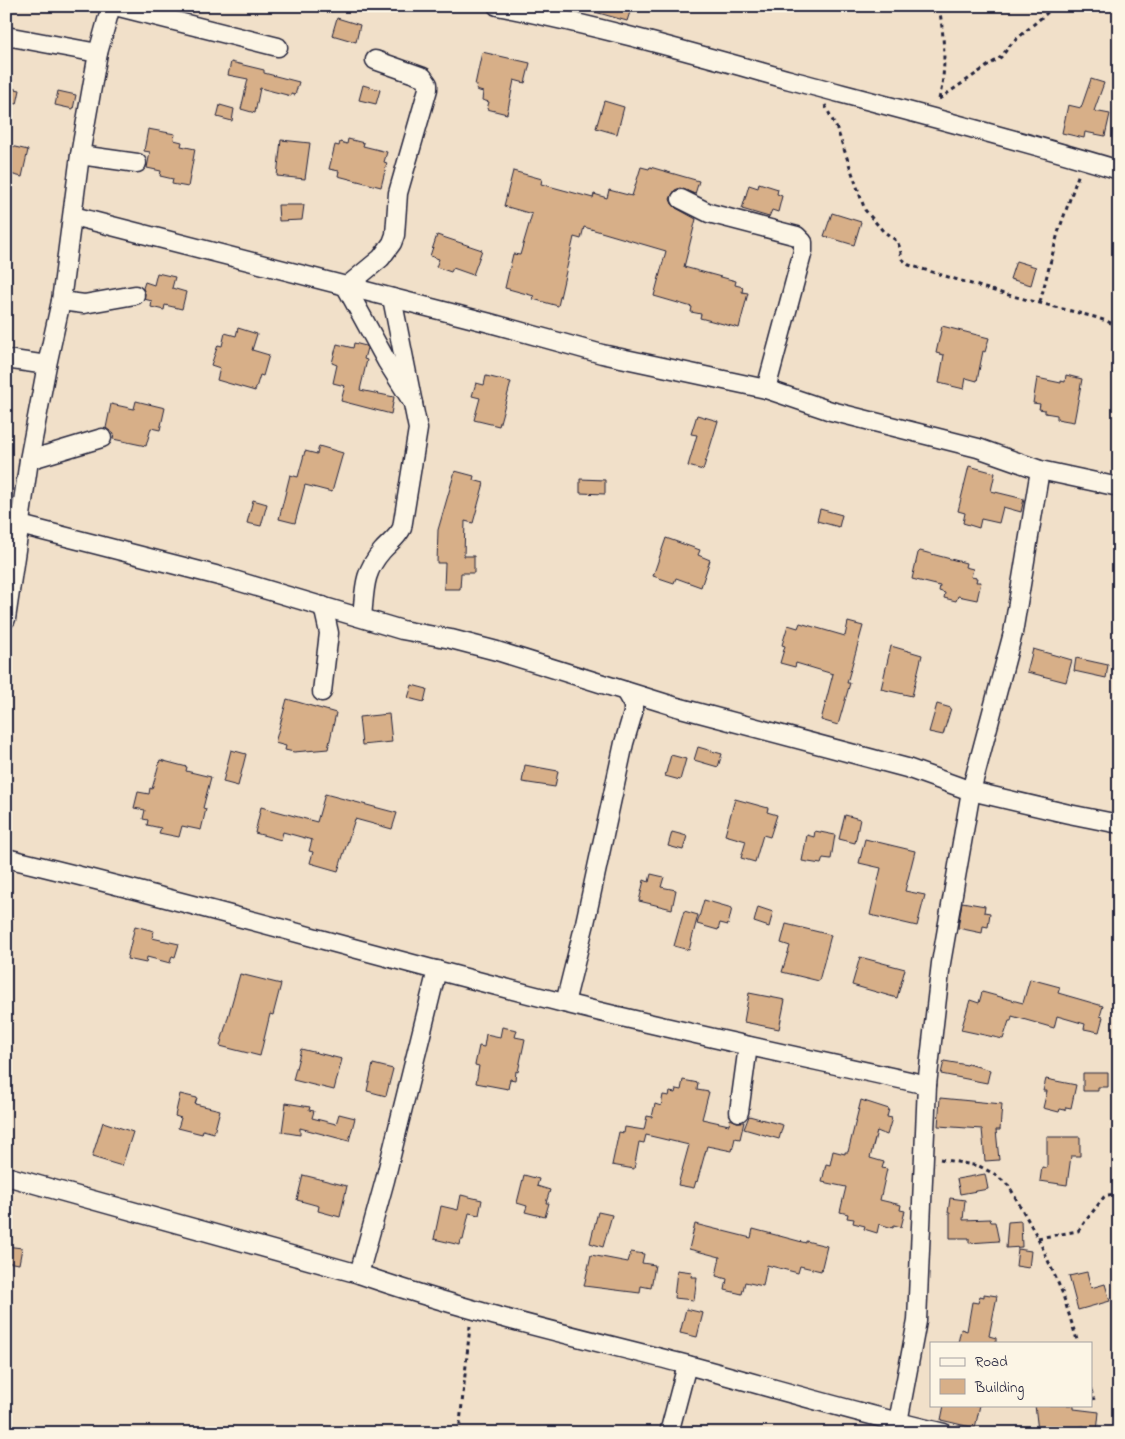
<svg xmlns="http://www.w3.org/2000/svg" width="1125" height="1439" font-family="'Indie Flower',sans-serif">
<style>
.building{fill:#d7af88;stroke:#22223b}
.lines{fill:none;stroke-linecap:round;stroke-linejoin:round}
.street-casing{stroke:#22223b;stroke-width:21}
.path{stroke:#22223b;stroke-width:3;stroke-dasharray:4 4;stroke-linecap:butt}
.street{stroke:#fcf5e5;stroke-width:18}
</style>
<rect width="100%" height="100%" fill="#f1e0c9"/>
<filter id="ink" filterUnits="userSpaceOnUse"><feTurbulence type="fractalNoise" baseFrequency=".02" numOctaves="2"/><feDisplacementMap in="SourceGraphic" scale="10" xChannelSelector="R" yChannelSelector="G"/><feConvolveMatrix kernelMatrix="1 2 1 2 8 2 1 2 1" color-interpolation-filters="sRGB"/></filter>
<g filter="url(#ink)">
<!-- building -->
<g class="building">
<polygon points="589,6 632,6 627,21 588,10"/>
<polygon points="337,18 360,25 356,42 332,35"/>
<polygon points="482,52 530,63 525,83 514,80 507,114 487,109 489,102 482,100 483,92 476,90 477,85 475,85"/>
<polygon points="231,62 264,70 264,73 299,82 295,95 291,94 291,96 260,88 255,113 241,109 248,79 228,75"/>
<polygon points="1091,79 1104,83 1094,111 1110,114 1105,136 1085,132 1084,138 1062,133 1068,105 1081,108"/>
<polygon points="363,85 380,90 376,104 359,100"/>
<polygon points="6,87 20,90 17,104 6,102"/>
<polygon points="58,91 76,95 73,109 55,105"/>
<polygon points="604,101 624,107 617,134 596,128"/>
<polygon points="220,105 234,109 232,121 217,117"/>
<polygon points="148,129 175,134 174,140 182,142 181,146 195,149 188,187 172,184 173,179 160,176 161,171 147,168 150,152 144,151"/>
<polygon points="348,139 364,143 363,146 387,152 384,162 387,163 381,187 338,176 339,171 329,169 335,145 339,146 340,142 347,144"/>
<polygon points="281,140 310,143 305,179 277,176"/>
<polygon points="6,145 28,150 22,177 6,173"/>
<polygon points="641,167 649,169 650,167 699,181 695,194 680,188 675,190 670,199 672,204 676,208 696,219 684,267 736,281 735,285 743,287 742,292 748,293 739,328 700,318 701,314 691,312 692,307 654,296 666,251 584,227 581,239 574,237 558,306 533,299 534,296 505,288 513,254 520,255 532,214 504,206 513,171 542,179 541,184 593,198 594,194 607,198 609,190 632,196"/>
<polygon points="759,183 778,189 777,194 782,196 778,212 772,210 769,217 742,209 749,185 758,188"/>
<polygon points="278,205 304,205 302,220 279,221"/>
<polygon points="832,213 861,222 854,245 824,236"/>
<polygon points="437,235 482,250 473,275 453,268 451,272 436,267 439,259 430,256"/>
<polygon points="1016,261 1036,267 1031,285 1010,279"/>
<polygon points="157,273 175,277 172,288 186,292 182,309 165,305 164,310 151,307 152,301 144,299 145,294 143,288 145,282 154,285"/>
<polygon points="942,326 989,338 985,352 983,351 977,381 966,378 964,389 939,383 944,355 936,353"/>
<polygon points="238,328 257,334 252,350 269,355 263,376 260,375 255,391 217,380 220,368 211,365 218,345 222,346 225,333 236,336"/>
<polygon points="354,343 366,346 367,348 364,359 367,360 360,390 394,397 391,414 341,401 345,386 333,383 337,365 332,363 337,344 353,348"/>
<polygon points="1066,375 1082,379 1074,422 1057,419 1057,415 1045,413 1045,410 1039,409 1040,404 1033,403 1037,378 1061,383 1061,381 1065,382"/>
<polygon points="486,376 511,382 499,426 474,420 480,398 472,396 476,383 484,385"/>
<polygon points="136,401 165,408 160,430 151,428 146,446 113,439 114,434 106,428 111,404 134,409"/>
<polygon points="697,415 718,421 703,470 688,466 697,435 691,434"/>
<polygon points="319,446 343,453 332,492 305,485 295,523 279,519 290,475 298,477 305,451 317,454"/>
<polygon points="969,466 995,473 991,491 1024,499 1021,512 1003,507 999,523 981,519 979,528 963,523 965,513 958,511"/>
<polygon points="455,471 474,476 473,480 484,483 473,523 465,521 464,556 474,556 474,573 461,573 460,589 444,589 445,563 437,563 438,530"/>
<polygon points="580,479 605,480 605,494 580,493"/>
<polygon points="253,500 267,504 261,526 247,523"/>
<polygon points="820,509 842,515 839,527 817,521"/>
<polygon points="666,538 700,550 698,555 710,560 701,587 676,578 674,583 653,576"/>
<polygon points="920,551 966,563 965,567 973,569 971,577 977,578 976,582 981,582 977,600 958,596 956,601 944,598 945,593 939,591 940,586 912,579 918,553"/>
<polygon points="848,622 863,626 847,683 850,683 838,725 821,720 833,674 796,663 795,667 780,663 785,646 782,645 788,625 798,628 800,623 845,636"/>
<polygon points="891,646 922,655 912,696 881,689"/>
<polygon points="1033,649 1072,660 1066,682 1027,672"/>
<polygon points="1076,658 1108,665 1106,678 1074,671"/>
<polygon points="412,685 427,689 424,702 408,698"/>
<polygon points="287,699 336,713 328,749 294,752 285,750 286,746 275,743"/>
<polygon points="937,704 951,708 943,735 929,732"/>
<polygon points="389,714 392,742 362,745 359,717"/>
<polygon points="698,747 722,754 718,767 694,760"/>
<polygon points="231,750 246,754 238,786 223,782"/>
<polygon points="671,755 686,759 680,780 665,776"/>
<polygon points="160,760 187,767 186,771 211,777 203,808 206,809 201,830 182,826 179,837 159,833 161,828 147,825 148,820 143,819 145,810 134,808 138,792 149,794 150,788 152,789"/>
<polygon points="525,765 558,771 555,787 522,782"/>
<polygon points="325,794 397,813 392,829 355,819 338,871 310,863 313,852 309,851 312,840 283,832 281,840 255,833 261,807 317,822"/>
<polygon points="735,799 768,808 767,812 777,815 770,837 763,835 755,862 741,858 746,841 725,835"/>
<polygon points="845,815 860,819 855,843 839,839"/>
<polygon points="815,831 835,835 831,859 823,858 821,864 802,861 807,835 814,837"/>
<polygon points="672,832 687,836 683,850 668,846"/>
<polygon points="865,839 915,851 905,891 925,895 917,926 870,915 881,868 859,863"/>
<polygon points="651,874 664,877 661,887 676,890 672,909 639,901 644,880 649,882"/>
<polygon points="704,900 732,908 728,925 720,923 718,930 697,924"/>
<polygon points="962,902 985,906 984,912 990,913 988,927 983,926 982,933 958,928"/>
<polygon points="758,907 773,912 769,927 754,922"/>
<polygon points="684,911 698,915 689,950 674,946"/>
<polygon points="786,924 831,935 819,981 782,972 790,946 781,943"/>
<polygon points="135,926 154,931 152,938 179,944 175,957 172,956 170,963 147,957 146,963 127,959"/>
<polygon points="860,957 905,969 897,998 852,985"/>
<polygon points="240,974 281,984 273,1015 270,1014 260,1056 220,1046"/>
<polygon points="1030,979 1060,987 1058,993 1103,1006 1100,1016 1103,1017 1099,1032 1084,1029 1085,1024 1057,1016 1054,1028 1012,1016 1011,1021 1009,1021 1003,1039 961,1030 970,1000 979,1003 982,992 1023,1003"/>
<polygon points="749,993 785,1000 779,1029 744,1022"/>
<polygon points="502,1027 517,1030 515,1037 525,1039 518,1072 516,1071 515,1080 510,1079 508,1089 476,1083 479,1066 475,1065 479,1046 484,1047 486,1034 500,1037"/>
<polygon points="301,1049 342,1059 334,1090 293,1080"/>
<polygon points="944,1061 967,1065 968,1064 990,1070 987,1083 941,1074"/>
<polygon points="373,1064 393,1069 386,1096 367,1091"/>
<polygon points="1083,1073 1108,1073 1108,1087 1098,1087 1098,1091 1083,1091"/>
<polygon points="1046,1079 1076,1085 1071,1108 1066,1107 1065,1110 1060,1109 1059,1112 1043,1108 1047,1091 1043,1091"/>
<polygon points="683,1080 698,1083 697,1090 709,1092 702,1119 729,1125 730,1119 737,1122 744,1122 740,1139 735,1138 732,1151 707,1146 697,1182 696,1181 694,1188 678,1185 689,1145 646,1135 644,1143 639,1142 634,1169 612,1165 619,1132 624,1133 625,1127 644,1130 647,1116 652,1117 655,1104 661,1106 663,1095 669,1096 670,1092 675,1093 676,1089 681,1090"/>
<polygon points="180,1094 197,1098 195,1104 220,1110 214,1133 203,1130 202,1134 178,1128 181,1118 175,1116"/>
<polygon points="940,1098 1002,1104 1000,1130 996,1130 999,1160 985,1161 982,1129 938,1126"/>
<polygon points="861,1100 889,1109 887,1117 892,1118 887,1135 877,1131 870,1158 884,1162 882,1168 887,1169 880,1200 901,1205 900,1210 905,1211 901,1227 894,1225 893,1228 879,1224 877,1233 864,1229 865,1226 853,1223 854,1219 847,1218 848,1214 840,1212 846,1187 822,1182 826,1164 830,1165 833,1151 845,1154 845,1152 848,1152"/>
<polygon points="286,1103 310,1107 309,1110 314,1111 312,1118 336,1124 339,1114 355,1118 349,1141 300,1128 300,1135 282,1132"/>
<polygon points="749,1116 783,1125 779,1139 744,1129"/>
<polygon points="103,1122 133,1132 122,1166 92,1157"/>
<polygon points="1047,1137 1080,1137 1080,1156 1071,1156 1067,1185 1040,1181 1042,1167 1047,1168"/>
<polygon points="985,1174 988,1189 960,1194 957,1179"/>
<polygon points="303,1175 347,1186 340,1217 318,1211 319,1206 297,1200"/>
<polygon points="524,1175 539,1179 537,1186 550,1190 546,1203 549,1203 545,1217 525,1212 527,1206 517,1203"/>
<polygon points="461,1195 482,1200 479,1215 469,1213 463,1240 461,1240 460,1245 434,1239 441,1206 458,1210"/>
<polygon points="950,1198 965,1200 963,1220 990,1219 991,1222 995,1222 999,1241 969,1243 969,1238 950,1238 950,1213 948,1213"/>
<polygon points="598,1212 612,1215 603,1247 590,1243"/>
<polygon points="1021,1221 1022,1247 1006,1248 1008,1222"/>
<polygon points="695,1224 751,1238 753,1229 806,1243 806,1241 827,1246 821,1271 800,1266 798,1273 767,1265 763,1286 745,1282 742,1294 725,1290 727,1279 716,1276 720,1257 689,1249"/>
<polygon points="6,1246 22,1248 19,1264 6,1262"/>
<polygon points="1018,1249 1031,1251 1029,1268 1016,1266"/>
<polygon points="631,1252 644,1254 642,1263 655,1265 651,1288 641,1286 640,1293 584,1286 591,1255 628,1262"/>
<polygon points="677,1270 692,1272 691,1277 697,1277 694,1300 674,1298"/>
<polygon points="1087,1272 1091,1288 1105,1284 1110,1301 1078,1310 1069,1276"/>
<polygon points="984,1294 997,1296 989,1336 996,1338 996,1343 958,1343 961,1329 967,1331 972,1302 978,1303 980,1296 984,1297"/>
<polygon points="686,1309 703,1313 697,1337 680,1333"/>
<polygon points="944,1405 980,1405 975,1428 941,1420"/>
<polygon points="1035,1405 1074,1405 1074,1409 1099,1412 1097,1432 1083,1430 1084,1426 1038,1431"/>
</g>
<g class="lines">
<!-- street casing -->
<g class="street-casing">
<g id="street">
<polyline points="115,6 278,47"/>
<path d="M497 6C596 25 693 53 790 80 900 109 1010 137 1119 170"/>
<polyline points="6,36 98,53"/>
<polyline points="375,60 423,77 428,84 428,89 398,193 395,235 392,243 381,258 346,287 387,362 413,403"/>
<polyline points="80,155 137,163"/>
<polyline points="681,199 709,213 797,236 803,242 803,251 766,389"/>
<polyline points="73,216 490,323 602,354 766,389 831,411 978,448 1040,470 1119,487"/>
<polyline points="61,301 84,304 135,295"/>
<polyline points="6,359 47,365"/>
<polyline points="29,460 102,438"/>
<polyline points="20,525 227,578 402,630 451,639 497,651 677,707 907,768 971,791 1069,814 1119,824"/>
<path d="M362 617C365 589 363 573 382 551 389 543 397 538 402 528L418 429 392 298"/>
<polyline points="6,619 29,460 47,365 61,301 80,155 98,53 111,6"/>
<polyline points="322,692 329,633 323,606"/>
<path d="M6 858C194 902 378 957 564 1003 684 1033 806 1058 927 1085"/>
<polyline points="565,1003 585,923 624,743 633,713 633,705 625,691"/>
<polyline points="739,1112 748,1046"/>
<path d="M6 1176 359 1274C465 1311 575 1336 684 1364 770 1387 856 1413 944 1433"/>
<polyline points="359,1274 385,1180 437,970"/>
<polyline points="669,1433 687,1365"/>
<polyline points="896,1433 917,1321 927,1085 941,963 971,791 1013,633 1040,470"/>
</g>
</g>
<!-- path -->
<g class="path">
<polyline points="939,99 1001,57 1012,43 1055,6"/>
<path d="M939 99C947 69 944 37 939 6"/>
<polyline points="825,105 837,129 865,210 883,231 897,241 900,248 902,259 909,265 1001,293 1098,318 1119,326"/>
<polyline points="1040,302 1058,233 1079,173"/>
<polyline points="940,1159 979,1166 996,1175 1009,1186 1038,1238 1062,1292 1078,1343"/>
<polyline points="1038,1238 1078,1231 1104,1197 1107,1195 1119,1194"/>
<polyline points="1091,1390 1094,1400"/>
<polyline points="459,1433 470,1326"/>
</g>
<!-- street -->
<use href="#street" class="street"/>
</g>
</g>
<!-- margin -->
<rect width="1125" height="1439" fill="none" stroke="#fcf5e5" stroke-width="25"/>
<rect x="12" y="12" width="1100" height="1414" fill="none" stroke="#22223b" stroke-width="2" filter="url(#ink)"/>
<!-- legend -->
<rect x="930" y="1342" width="162" height="65" fill="#fcf5e5" stroke="#a5a1a1"/>
<rect x="940" y="1358" width="25" height="8" fill="#fcf5e5" stroke="#a5a1a1"/>
<text x="975" y="1366" font-size="15" fill="#22223b">Road</text>
<rect x="940" y="1379" width="25" height="15" fill="#d7af88" stroke="#a5a1a1"/>
<text x="975" y="1392" font-size="15" fill="#22223b">Building</text>
</svg>
